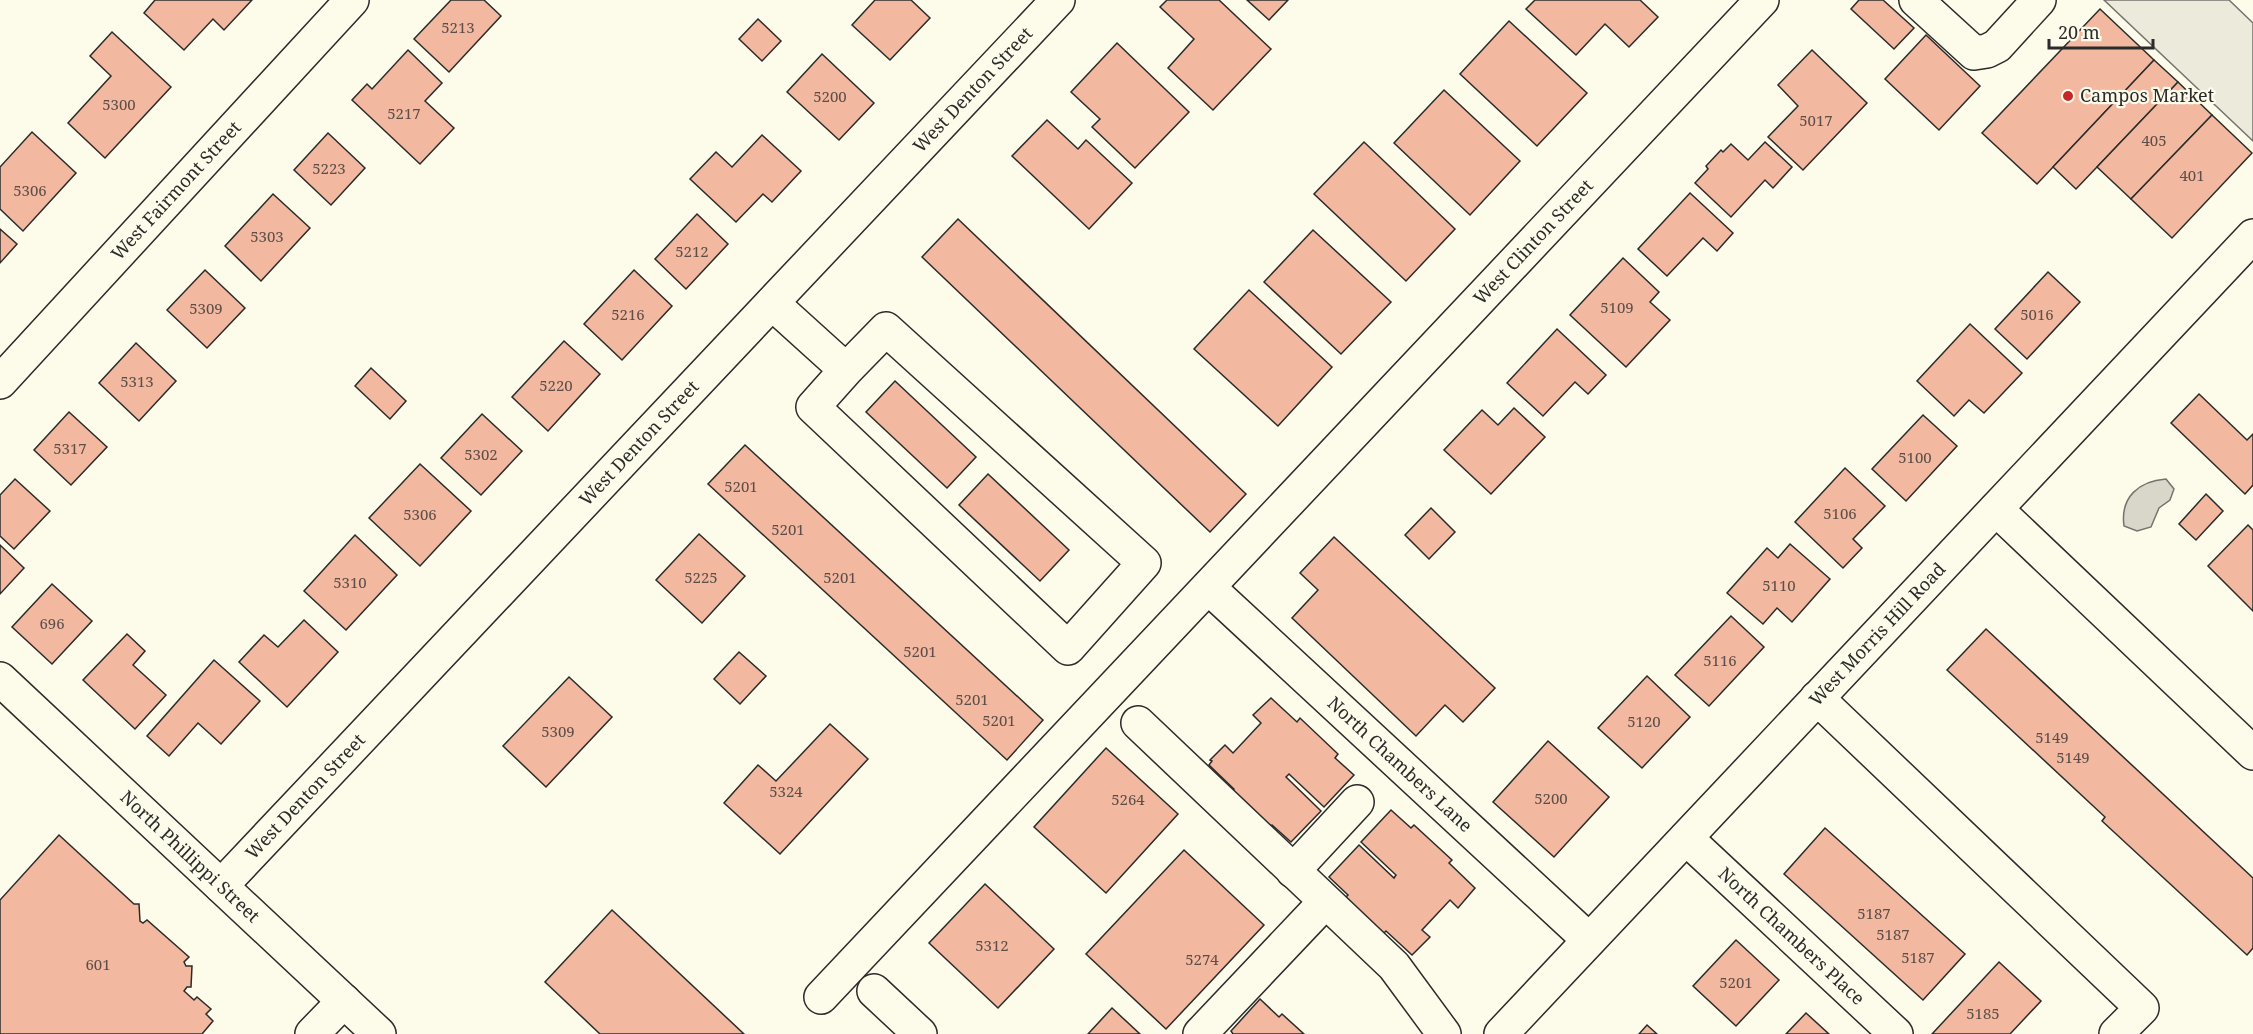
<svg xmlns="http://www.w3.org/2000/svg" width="2253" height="1034" font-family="'Noto Serif',serif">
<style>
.parking{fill:#eceadb;stroke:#74746e;stroke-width:1.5}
.water{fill:#d8d7c9;stroke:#74746e;stroke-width:1.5}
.building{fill:#f2b8a0;stroke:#2b2b2b;stroke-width:1.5}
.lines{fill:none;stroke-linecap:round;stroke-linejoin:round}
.minor-casing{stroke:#2b2b2b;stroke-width:36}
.minor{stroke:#fdfbea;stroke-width:33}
.poi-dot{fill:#c62828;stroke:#fdfbea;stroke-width:2}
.labels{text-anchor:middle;stroke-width:4.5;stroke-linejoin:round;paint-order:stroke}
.number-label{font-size:15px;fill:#5d4e48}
.street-label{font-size:18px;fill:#2b2b2b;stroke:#fdfbea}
.poi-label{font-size:18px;fill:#2b2b2b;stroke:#fdfbea;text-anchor:start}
</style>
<rect width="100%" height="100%" fill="#fdfbea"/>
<!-- parking -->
<polygon class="parking" points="2104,0 2229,0 2253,23 2253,141"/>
<!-- water -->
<path class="water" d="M2166 479 2174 489 2170 500 2159 508 2151 527 2137 531 2124 526C2120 497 2139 481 2166 479Z"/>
<!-- building -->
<g class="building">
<polygon points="155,0 252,0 224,30 213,19 184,50 144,13"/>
<polygon points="451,0 484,0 501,16 449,72 414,39"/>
<polygon points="875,0 911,0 930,18 890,60 852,25"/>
<polygon points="1167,0 1219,0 1271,49 1213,110 1168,68 1194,39 1160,7"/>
<polygon points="1247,0 1288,0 1269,20"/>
<polygon points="1535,0 1640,0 1658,17 1629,47 1605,24 1576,55 1526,9"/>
<polygon points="1859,0 1883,0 1914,28 1894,49 1851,9"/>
<polygon points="2100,9 2154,60 2037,184 1982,133"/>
<polygon points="758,19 781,41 762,61 739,39"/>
<polygon points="1509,21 1587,93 1537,146 1460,74"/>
<polygon points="112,32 171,87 105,158 68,123 111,76 90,56"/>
<polygon points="1926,35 1980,86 1939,130 1885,79"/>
<polygon points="1117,43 1189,112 1135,168 1092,127 1100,119 1071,92"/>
<polygon points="408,50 442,83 425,101 454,128 420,164 352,100 367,84 372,89"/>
<polygon points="1812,50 1867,103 1803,170 1768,137 1798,106 1778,85"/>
<polygon points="822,54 874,103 839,140 787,92"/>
<polygon points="2154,60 2178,82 2076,189 2053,167"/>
<polygon points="2178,82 2212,115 2131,199 2097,167"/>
<polygon points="1444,90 1520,161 1470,215 1394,143"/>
<polygon points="2212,115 2252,153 2172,238 2131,199"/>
<polygon points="1047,120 1078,149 1086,140 1132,183 1089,229 1012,156"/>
<polygon points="32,132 76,173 23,231 0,209 0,167"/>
<polygon points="328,133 365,168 331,205 294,170"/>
<polygon points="762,135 801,171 772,202 763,194 736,222 690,179 716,152 732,167"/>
<polygon points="1364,142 1455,229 1406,281 1314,194"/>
<polygon points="1765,142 1792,167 1773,188 1765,180 1731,217 1695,183 1708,169 1706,166 1721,150 1723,152 1731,144 1748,160"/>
<polygon points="1690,193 1733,233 1717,251 1703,238 1667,276 1638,249"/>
<polygon points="273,194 310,228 261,281 225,246"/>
<polygon points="697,214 728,244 686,289 655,259"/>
<polygon points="958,219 1246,494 1210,532 922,257"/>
<polygon points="0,229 17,244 0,263"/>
<polygon points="1313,230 1391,302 1341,354 1264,282"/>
<polygon points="1623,258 1659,292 1650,302 1670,320 1626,367 1570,315"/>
<polygon points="205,270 245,308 207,348 167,310"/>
<polygon points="634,270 672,306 622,360 584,324"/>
<polygon points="2048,272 2080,302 2027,359 1995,329"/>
<polygon points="1249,290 1332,367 1278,426 1194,349"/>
<polygon points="1970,324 2022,373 1984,413 1969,400 1954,416 1917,381"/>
<polygon points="1557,329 1606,375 1588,394 1575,382 1543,416 1507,383"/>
<polygon points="564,341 600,374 548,431 512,397"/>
<polygon points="136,343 176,381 139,421 99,383"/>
<polygon points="371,368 406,401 390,419 355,386"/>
<polygon points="895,381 976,457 947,488 866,412"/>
<polygon points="2199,394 2247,440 2253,434 2253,485 2245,494 2171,423"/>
<polygon points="1514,408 1545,437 1491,494 1444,450 1482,410 1498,425"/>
<polygon points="69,412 107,447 71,485 34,450"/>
<polygon points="482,414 522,451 481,495 441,458"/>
<polygon points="1923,415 1957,446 1906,501 1872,469"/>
<polygon points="745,445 1043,720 1007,760 708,484"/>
<polygon points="420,464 471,511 420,566 369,518"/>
<polygon points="1845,468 1885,506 1853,539 1862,548 1843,568 1795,522"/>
<polygon points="988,474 1069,550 1040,581 959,505"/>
<polygon points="15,479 50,511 14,549 0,536 0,495"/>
<polygon points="2206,494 2223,511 2196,540 2179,524"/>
<polygon points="1431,508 1455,532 1429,559 1405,535"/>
<polygon points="2248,525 2253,530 2253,611 2208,566"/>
<polygon points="699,534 745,576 702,623 656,580"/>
<polygon points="355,535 397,575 346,630 304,591"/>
<polygon points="1334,537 1495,688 1463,722 1445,705 1416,736 1292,618 1318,590 1300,573"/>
<polygon points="1790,544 1830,579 1792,622 1777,608 1763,624 1727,593 1767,548 1778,558"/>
<polygon points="0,545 24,568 0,594"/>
<polygon points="52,584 92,621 52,664 12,627"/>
<polygon points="1731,616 1764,647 1709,706 1675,675"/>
<polygon points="304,620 338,652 287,707 239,662 264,635 278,647"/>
<polygon points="1986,629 2253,878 2253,948 2247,955 2102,821 2105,817 1947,670"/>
<polygon points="127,634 145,651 133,665 166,695 135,729 83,680"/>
<polygon points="739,652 766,676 740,704 714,679"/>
<polygon points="214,660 260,701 221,744 198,723 169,756 147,736"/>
<polygon points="1647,676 1690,717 1642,768 1598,728"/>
<polygon points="569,677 612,717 546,787 503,746"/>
<polygon points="1271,698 1297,722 1300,718 1338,754 1335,758 1354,775 1324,807 1289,774 1286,777 1321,811 1291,842 1272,825 1269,828 1231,793 1234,789 1209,765 1212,761 1210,760 1225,745 1233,753 1261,723 1253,715"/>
<polygon points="830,724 868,759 780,854 724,803 758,765 776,781"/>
<polygon points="1548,741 1609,797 1554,857 1493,802"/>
<polygon points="1106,748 1178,814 1106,893 1034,827"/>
<polygon points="1391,810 1411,828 1414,825 1452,860 1449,863 1475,888 1458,908 1450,900 1422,930 1430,937 1412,955 1386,931 1383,934 1345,898 1348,895 1329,877 1359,845 1394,878 1396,875 1361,842"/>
<polygon points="1825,828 1965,954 1923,1000 1784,874"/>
<polygon points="59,835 134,904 139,904 140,921 143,923 147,920 189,957 184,962 186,966 192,966 191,987 187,987 184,991 194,1000 197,997 211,1009 206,1014 213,1021 202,1034 0,1034 0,900"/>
<polygon points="1184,850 1264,925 1166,1029 1086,954"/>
<polygon points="985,884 1054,949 998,1008 929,943"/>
<polygon points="612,910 744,1034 600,1034 545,982"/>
<polygon points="1736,940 1779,980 1736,1026 1693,986"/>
<polygon points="1999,962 2041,1001 2010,1034 1932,1034"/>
<polygon points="1260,999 1279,1017 1282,1014 1304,1034 1233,1034 1231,1031"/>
<polygon points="1112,1008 1140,1034 1088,1034"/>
<polygon points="1806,1013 1829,1034 1786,1034"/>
<polygon points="1647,1025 1657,1034 1639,1034"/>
</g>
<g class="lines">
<!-- minor casing -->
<g class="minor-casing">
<g id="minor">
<polyline points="1916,0 1974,53 1987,51 1997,46 2039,0"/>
<polyline points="772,303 846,370 813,407 1068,648 1144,563 886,329 846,370"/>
<path id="s1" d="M0 382 352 0"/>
<polyline points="1996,509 2253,753"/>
<path id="s2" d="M1209 588 1589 940"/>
<path id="s3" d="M0 679 379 1034"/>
<polyline points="1817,698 2142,1008 2116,1034"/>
<polyline points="1138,723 1394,966 1444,1034"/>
<path id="s4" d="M1686 838 1896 1034"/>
<polyline points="1293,871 1357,802"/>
<path id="s5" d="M221 886 1058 0"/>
<polyline points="874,991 920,1034"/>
<path id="s6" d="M821 997 1762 0"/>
<polyline points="312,1034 344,1001"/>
<polyline points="1200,1034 1325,902"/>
<path id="s7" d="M1501 1034 2253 236"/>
</g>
</g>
<!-- minor -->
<use href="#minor" class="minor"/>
</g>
<!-- markers -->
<circle class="poi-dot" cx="2068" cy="96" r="6"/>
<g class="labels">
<!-- number labels -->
<g class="number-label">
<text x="458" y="33">5213</text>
<text x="830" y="102">5200</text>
<text x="119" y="110">5300</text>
<text x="404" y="119">5217</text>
<text x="1816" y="126">5017</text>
<text x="2154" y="146">405</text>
<text x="329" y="174">5223</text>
<text x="2192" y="181">401</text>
<text x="30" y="196">5306</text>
<text x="267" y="242">5303</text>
<text x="692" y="257">5212</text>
<text x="1617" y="313">5109</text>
<text x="206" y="314">5309</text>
<text x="628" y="320">5216</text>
<text x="2037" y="320">5016</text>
<text x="137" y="387">5313</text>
<text x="556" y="391">5220</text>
<text x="70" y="454">5317</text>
<text x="481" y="460">5302</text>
<text x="1915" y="463">5100</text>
<text x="741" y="492">5201</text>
<text x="1840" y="519">5106</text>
<text x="420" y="520">5306</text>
<text x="788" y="535">5201</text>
<text x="701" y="583">5225</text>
<text x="840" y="583">5201</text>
<text x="350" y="588">5310</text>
<text x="1779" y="591">5110</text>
<text x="52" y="629">696</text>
<text x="920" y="657">5201</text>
<text x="1720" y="666">5116</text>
<text x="972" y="705">5201</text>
<text x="999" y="726">5201</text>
<text x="1644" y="727">5120</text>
<text x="558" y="737">5309</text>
<text x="2052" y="743">5149</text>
<text x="2073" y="763">5149</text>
<text x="786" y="797">5324</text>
<text x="1551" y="804">5200</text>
<text x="1128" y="805">5264</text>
<text x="1874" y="919">5187</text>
<text x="1893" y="940">5187</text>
<text x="992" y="951">5312</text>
<text x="1918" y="963">5187</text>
<text x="1202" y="965">5274</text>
<text x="98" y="970">601</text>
<text x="1736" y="988">5201</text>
<text x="1983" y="1019">5185</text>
</g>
<!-- street labels -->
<g class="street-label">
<text dy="6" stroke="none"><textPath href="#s5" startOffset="1095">West Denton Street</textPath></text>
<text dy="6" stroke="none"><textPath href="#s1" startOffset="260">West Fairmont Street</textPath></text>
<text dy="6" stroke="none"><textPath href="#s6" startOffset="1038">West Clinton Street</textPath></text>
<text dy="6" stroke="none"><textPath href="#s5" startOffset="609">West Denton Street</textPath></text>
<text dy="6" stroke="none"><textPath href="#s7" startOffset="549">West Morris Hill Road</textPath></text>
<text dy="6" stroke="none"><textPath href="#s2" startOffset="260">North Chambers Lane</textPath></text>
<text dy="6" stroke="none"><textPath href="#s5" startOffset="123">West Denton Street</textPath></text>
<text dy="6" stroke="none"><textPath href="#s3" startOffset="260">North Phillippi Street</textPath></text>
<text dy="6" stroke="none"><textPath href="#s4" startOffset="144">North Chambers Place</textPath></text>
</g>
<!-- poi labels -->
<g class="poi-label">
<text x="2080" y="102">Campos Market</text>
</g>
</g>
<!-- scale -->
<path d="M2049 39v9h104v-9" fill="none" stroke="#2b2b2b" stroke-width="3"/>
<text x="2058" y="39" font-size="18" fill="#2b2b2b" stroke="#fdfbea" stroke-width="4.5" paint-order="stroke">20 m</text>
</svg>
